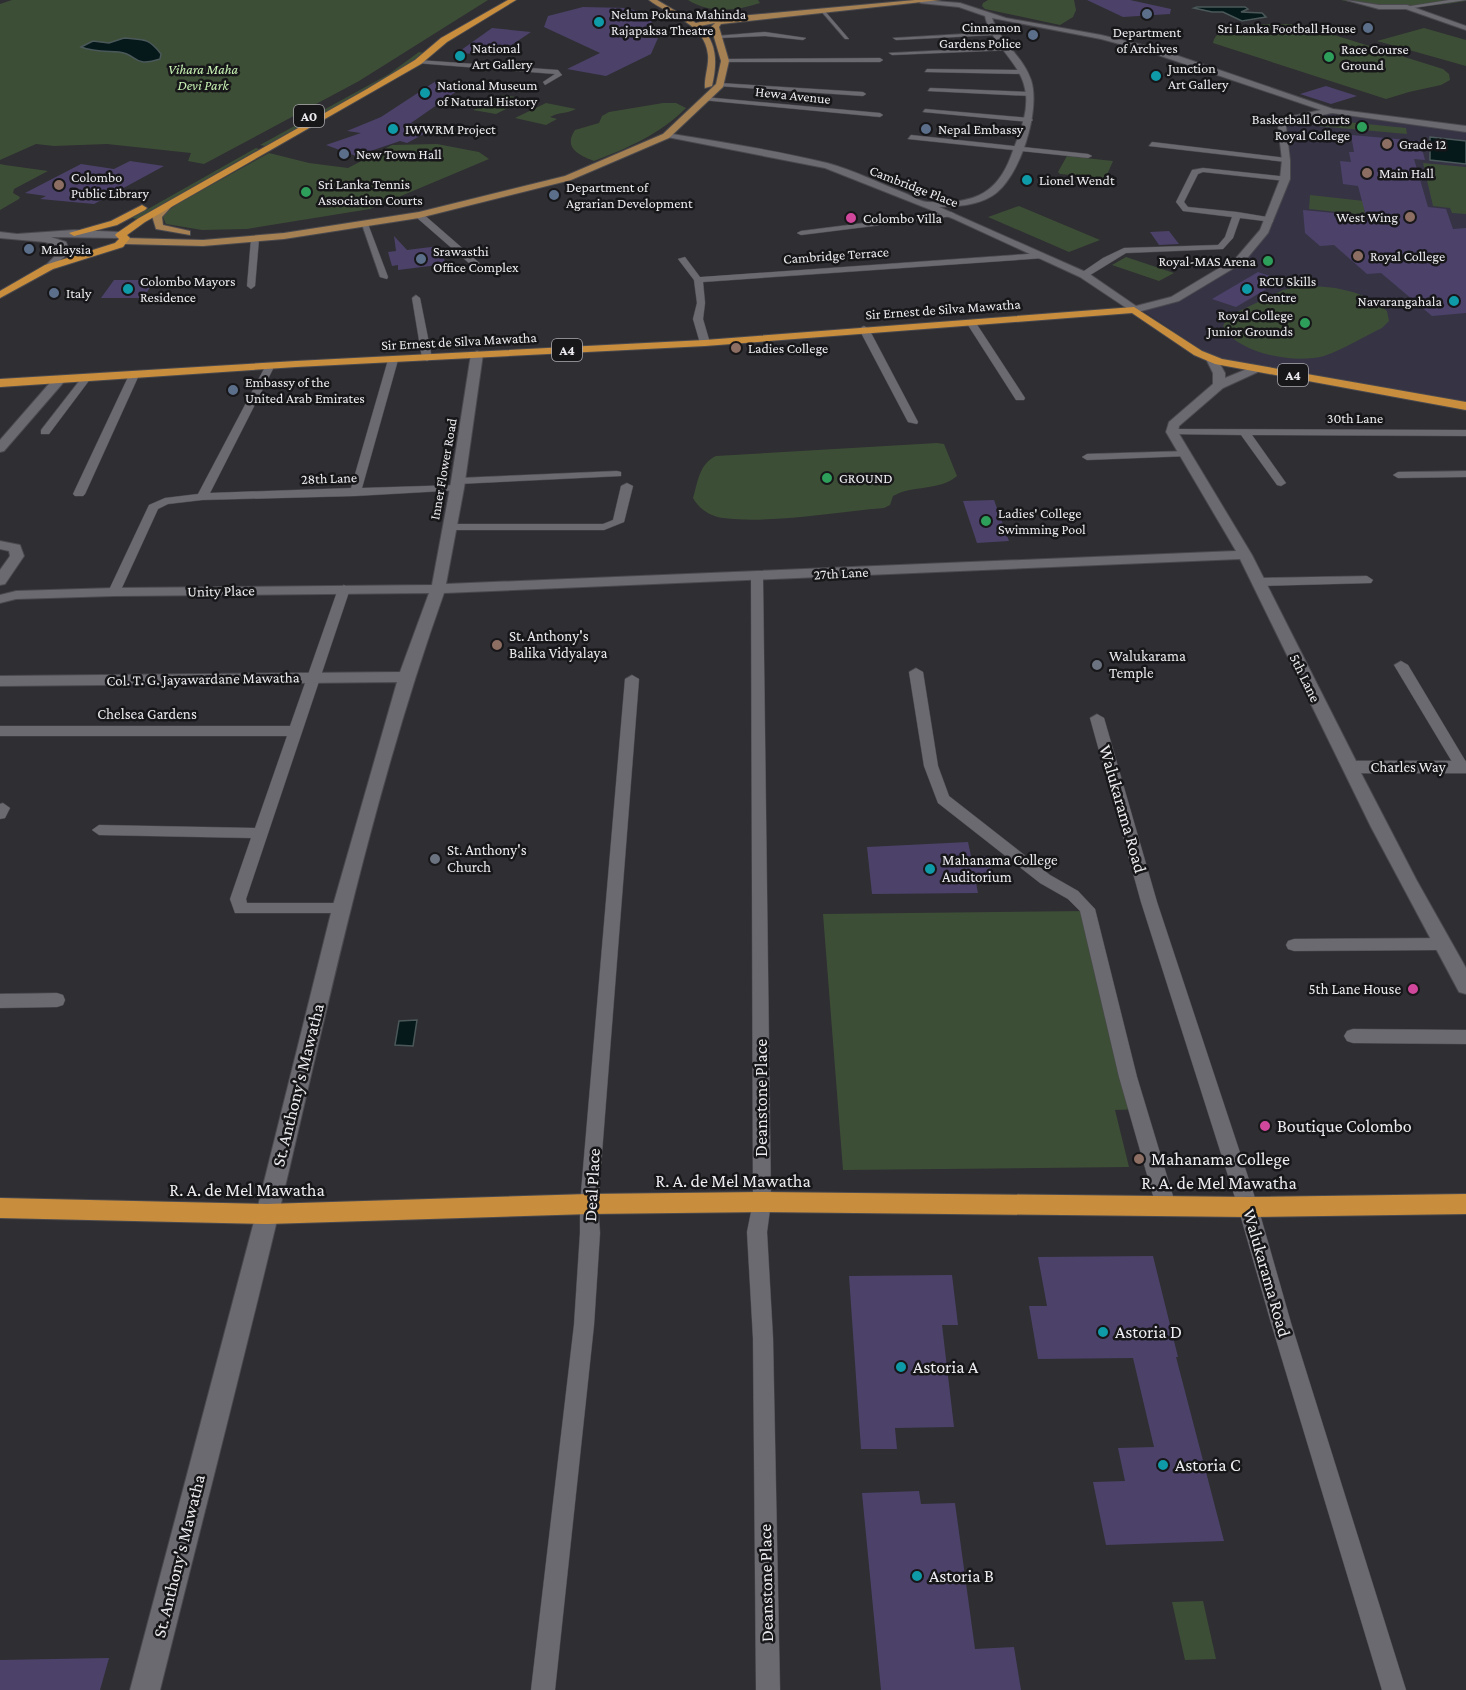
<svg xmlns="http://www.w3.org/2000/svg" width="1466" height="1690" font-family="'Crimson Pro',serif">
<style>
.education{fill:#363345}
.green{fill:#3d4e36}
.water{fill:#06191a;stroke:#4b585a;stroke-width:1.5}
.building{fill:#4c4269}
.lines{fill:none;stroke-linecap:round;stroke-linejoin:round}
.street-casing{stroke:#4a494e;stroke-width:1}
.secondary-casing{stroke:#4a494e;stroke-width:2}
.primary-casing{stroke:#4a494e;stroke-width:2}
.highway-casing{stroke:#4a494e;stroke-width:2}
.street{fill:#6c6a71;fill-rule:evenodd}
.secondary{fill:#6c6a71;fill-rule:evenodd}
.primary{fill:#a48052;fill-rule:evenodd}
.highway{fill:#c98e3d;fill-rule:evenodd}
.service-dot{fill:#5c6f8a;stroke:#171619;stroke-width:2}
.culture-dot{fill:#0f9aa8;stroke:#171619;stroke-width:2}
.leisure-dot{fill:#2e9e5b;stroke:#171619;stroke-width:2}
.education-dot{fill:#8d6e63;stroke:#171619;stroke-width:2}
.hotel-dot{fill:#d1479c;stroke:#171619;stroke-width:2}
.worship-dot{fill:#6b7280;stroke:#171619;stroke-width:2}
.labels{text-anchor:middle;stroke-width:5;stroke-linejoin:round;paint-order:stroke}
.far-poi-label{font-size:14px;fill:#ecebef;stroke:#171619;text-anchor:start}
.far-park-label{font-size:14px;font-style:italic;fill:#c7f2b3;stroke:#171619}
.far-street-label{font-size:14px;fill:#ecebef;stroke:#171619}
.shield{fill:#171619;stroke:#acabaf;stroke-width:1.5}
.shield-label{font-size:14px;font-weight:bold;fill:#ecebef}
.street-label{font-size:15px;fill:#ecebef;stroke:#171619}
.poi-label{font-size:15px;fill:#ecebef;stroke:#171619;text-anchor:start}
.near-street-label{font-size:18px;fill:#ecebef;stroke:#171619}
.near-poi-label{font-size:18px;fill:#ecebef;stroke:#171619;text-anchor:start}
</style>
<rect width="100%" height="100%" fill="#2f2e33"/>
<!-- education -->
<polygon class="education" points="1324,113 1466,132 1466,402 1223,360 1203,351 1142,310 1173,301 1244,261 1255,250 1269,231 1289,180 1291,161 1287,126 1289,121"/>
<!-- green -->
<g class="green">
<polygon points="12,0 488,0 359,81 204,164 188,161 191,153 107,144 54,146 36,144 0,160 0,4"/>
<path d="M688 0H758L760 3C735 11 711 14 688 0Z"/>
<polygon points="988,0 1074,0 1076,10 1073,17 1060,25 985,9 982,6 983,3"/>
<path d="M1341 0H1466V1C1425 8 1381 10 1341 0Z"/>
<path d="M1263 24H1299L1443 69 1449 74 1450 80 1441 85 1409 92 1386 99 1213 43C1216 25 1249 25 1263 24Z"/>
<polygon points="1424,28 1466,40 1466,66 1377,41"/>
<polygon points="419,52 424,53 393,75 265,146 260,145 389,74"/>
<polygon points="503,95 526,99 496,114 473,110"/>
<path d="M546 103 576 109C566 114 559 112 550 117L557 119 546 125 515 118Z"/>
<path d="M663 103H676L686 108C660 134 628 148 594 161 579 155 563 148 575 130L599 123 602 116 609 112Z"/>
<polygon points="1318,119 1406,128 1407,134 1317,126"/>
<polygon points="437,144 479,152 489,159 370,209 247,229 202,230 166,224 162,215 177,204 269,153 309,163 348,168 392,145"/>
<polygon points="256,148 259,149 137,219 132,218"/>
<polygon points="1067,156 1113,161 1106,177 1103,178 1060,174 1058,172"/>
<polygon points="1423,163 1466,167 1466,214 1452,213 1450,208 1433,206"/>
<polygon points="0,164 5,165 48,171 14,189 13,193 20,197 19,199 0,210"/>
<polygon points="1310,195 1364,201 1365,215 1309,209"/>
<polygon points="1019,206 1100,240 1069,252 988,217"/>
<polygon points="1126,257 1174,273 1159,281 1112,265"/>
<path d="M1302 286C1334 286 1363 290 1387 311L1389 321 1382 328C1363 337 1344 349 1324 356 1295 364 1237 354 1223 326L1227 317 1283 290Z"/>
<path d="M937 443 944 444 957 476C940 491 912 485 893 496L890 505 884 508C833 512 773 524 723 518 710 516 699 509 693 498 698 482 699 464 716 456Z"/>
<polygon points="1090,911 1142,1109 1115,1110 1129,1167 843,1170 823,914"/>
<polygon points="1203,1601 1216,1659 1185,1660 1172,1602"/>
</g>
<!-- water -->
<g class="water">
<polygon points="1197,7 1245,7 1248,9 1241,12 1262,13 1266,17 1242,21 1223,12 1212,12 1194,8"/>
<path d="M124 38C143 40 148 37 161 54L160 59C132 68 138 54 119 52 106 51 94 52 81 47L93 41 109 43Z"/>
<polygon points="1430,137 1466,141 1466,164 1430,160"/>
<polygon points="417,1020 413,1046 395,1045 399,1021"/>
</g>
<!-- building -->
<g class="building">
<polygon points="1087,0 1130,0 1171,9 1170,14 1123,17"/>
<polygon points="583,7 627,8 656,16 641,38 658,38 651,54 606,76 567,69 600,53 544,27 548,16"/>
<polygon points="492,28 531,32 497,55 457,53"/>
<polygon points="436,81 467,84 411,123 437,127 407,143 400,141 356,156 326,145 361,133 347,131 381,117"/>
<polygon points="1326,86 1357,96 1331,104 1300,94"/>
<polygon points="1351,135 1420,141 1425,160 1414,159 1428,207 1446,209 1453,229 1466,228 1466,313 1432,316 1381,273 1367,274 1334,245 1320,246 1305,233 1303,210 1366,216 1358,186 1343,184 1340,161 1351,162 1349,152 1354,152"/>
<polygon points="130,161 164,166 94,204 40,199 46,196 25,193 81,164 114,169"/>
<polygon points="1169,231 1179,244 1159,245 1150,232"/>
<polygon points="394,236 407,250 439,246 446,264 398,270 398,265 392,266 388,252 396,251"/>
<polygon points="1258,272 1282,280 1236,307 1212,299"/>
<polygon points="114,280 155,280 143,298 101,298"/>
<polygon points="994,500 1009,541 977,543 963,501"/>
<polygon points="968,842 971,856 988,856 994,883 976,883 978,893 872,894 867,847"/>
<polygon points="1153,1256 1178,1357 1176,1357 1224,1541 1106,1545 1093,1482 1125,1481 1118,1448 1154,1447 1133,1358 1038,1359 1029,1306 1047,1306 1038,1257"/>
<polygon points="952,1275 958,1325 942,1325 954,1427 895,1428 897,1449 861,1449 849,1276"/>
<polygon points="919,1491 921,1504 955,1503 975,1649 1014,1647 1021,1690 881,1690 862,1493"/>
<polygon points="109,1658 100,1690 0,1690 0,1660"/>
</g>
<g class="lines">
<!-- street casing -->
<g class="street-casing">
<g id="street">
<polygon points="1449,0 1466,0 1407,9 1404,7"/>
<polygon points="820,10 824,10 849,39 845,39"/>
<polygon points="765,32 806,38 803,40 765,36 719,38 716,36"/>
<polygon points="997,32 995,35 896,40 893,38"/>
<polygon points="1010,47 1012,50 892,55 889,53"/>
<polygon points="725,59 880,58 883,60 880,62 723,62"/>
<polygon points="418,60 558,70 562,75 545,85 543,82 555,74 416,63"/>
<polygon points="927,69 1024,70 1027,72 1024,74 925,72"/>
<polygon points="720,83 863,92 866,94 863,96 718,86"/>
<polygon points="930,88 1030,92 1033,94 1030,96 928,91"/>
<polygon points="704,97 880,113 883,115 880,117 702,100"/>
<polygon points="925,109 1030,118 1033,120 1030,122 923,112"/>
<polygon points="911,135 1088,154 1092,156 1088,158 908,139"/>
<polygon points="1152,142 1286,158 1290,160 1286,162 1149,146"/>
<polygon points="1203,168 1288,177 1288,181 1285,181 1203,172 1198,174 1184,202 1188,207 1237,212 1273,218 1273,222 1240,218 1233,238 1223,249 1126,253 1087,277 1081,277 1081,273 1103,258 1124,248 1218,245 1225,237 1232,217 1183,211 1176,202 1192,170"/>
<polygon points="951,212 955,214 954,216 801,235 797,233 801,231"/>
<polygon points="416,213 422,213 484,267 484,271 478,271 416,217"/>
<polygon points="361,222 368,224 388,277 387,279 380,277"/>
<polygon points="255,237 259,239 255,286 251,289 247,286 251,239"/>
<polygon points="1042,253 1046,256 1045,258 703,282 705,303 703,319 710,343 705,346 700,343 693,319 697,303 694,280 678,259 685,257 700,277"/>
<polygon points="416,295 420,298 432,358 427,361 422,358 412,298"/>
<polygon points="968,320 974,320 1025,398 1024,400 1016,400 966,322"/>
<polygon points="864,326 869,329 918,422 917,424 908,422 859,329"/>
<polygon points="393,357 398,360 362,488 457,485 461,486 461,490 355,496 202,500 168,504 158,509 120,592 118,595 110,595 108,592 149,505 165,498 198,494 266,365 274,367 210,493 351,488 388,360"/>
<polygon points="134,372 139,375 85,494 83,496 75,496 73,494 129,375"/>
<polygon points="83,376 91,378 49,434 41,434 41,430"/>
<polygon points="1172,429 1466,430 1466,436 1252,435 1286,483 1281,486 1277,485 1241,435 1168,434 1167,432"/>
<polygon points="1185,451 1190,454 1189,456 1087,460 1082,457 1087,454"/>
<polygon points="617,471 621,472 621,476 458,484 453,481 458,478"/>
<polygon points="1466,471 1466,477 1398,478 1393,475 1398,472"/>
<polygon points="627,483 633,486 624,522 604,530 449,530 443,527 449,524 603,524 613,520 621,486"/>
<polygon points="757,573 763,577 771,1202 767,1232 773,1338 780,1690 756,1690 753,1338 747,1232 753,1202 751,577"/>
<polygon points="1367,576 1373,580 1371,583 1259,586 1253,582 1259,578"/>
<polygon points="344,585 350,589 246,899 247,903 341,903 347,905 349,909 347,913 235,913 230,899 251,838 99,835 92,830 99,825 255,828 287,736 0,736 0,726 290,726 338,589"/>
<polygon points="1401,661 1408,665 1466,762 1466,771 1457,770 1394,665"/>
<polygon points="916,668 923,672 938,766 949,796 1050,875 1078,891 1095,909 1137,1077 1176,1206 1173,1212 1166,1215 1159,1212 1156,1206 1119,1077 1080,911 1068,899 1040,883 938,803 924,766 909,672"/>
<polygon points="632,675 639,679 598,1204 600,1233 594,1325 555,1690 531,1690 574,1325 580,1233 580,1204 625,679"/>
<polygon points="1097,714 1104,718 1157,902 1258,1207 1291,1323 1406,1690 1382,1690 1271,1323 1238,1207 1141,902 1090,718"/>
<polygon points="3,803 10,808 5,818 0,819 0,804"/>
<polygon points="1442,938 1448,940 1450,944 1448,948 1442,950 1294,951 1288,949 1286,945 1288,941 1294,939"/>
<polygon points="57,993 63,995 65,1000 63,1005 57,1007 0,1008 0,994"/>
<polygon points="1353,1029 1466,1030 1466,1044 1353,1043 1347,1041 1344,1036 1347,1031"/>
</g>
</g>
<!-- secondary casing -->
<g class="secondary-casing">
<g id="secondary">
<path d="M922 0 960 3 1006 18 1101 35 1155 48 1333 109 1466 126V132L1332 113 1289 122 1286 126 1290 160V179L1268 233 1244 262 1179 301 1134 313 1080 277 954 219 825 168 662 136 666 133C720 142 774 150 827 163 854 170 881 184 907 194 913 197 922 202 928 202 969 204 996 197 1011 156 1018 136 1028 116 1026 95 1023 62 991 46 985 16L959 7 920 3ZM992 18 1101 39 1149 52 1321 110 1283 118 1278 126 1282 160 1280 179 1260 230 1236 258 1171 297 1136 306 1088 273 939 207C957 206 976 206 992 196 1020 179 1041 110 1031 80 1023 56 1000 42 992 18Z"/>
<polygon points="1346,0 1379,5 1407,5 1466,26 1466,30 1406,9 1379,9"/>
<polygon points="74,230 120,232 125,235 120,238 51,237 66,242 70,252 49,270 44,267 60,251 58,246 45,242 0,238 0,232 17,234"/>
<path d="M477 351 483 354 464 488 446 584 1236 551 1166 432 1169 422 1213 384V373L1206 359 1208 357H1216L1225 373V378L1252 367H1260V371L1223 388 1179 426 1178 432 1252 555 1356 761H1466V773H1361L1417 881 1466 968V994L1459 992 1371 827 1240 559 444 593C377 781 334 977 289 1170 248 1344 203 1517 160 1690H130L256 1214 332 909 397 682 0 686V676L400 672 429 593 114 596 16 599 0 603V595L16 591 114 588 432 585 450 488 471 354Z"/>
<polygon points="59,376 65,380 63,383 4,451 0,452 0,440 55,377"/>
<polygon points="0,541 20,545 24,556 5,584 0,585 0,570 10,556 9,551 0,549"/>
</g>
</g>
<!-- primary casing -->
<g class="primary-casing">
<g id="primary">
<path d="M649 0H657L696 23 717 18 915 0H940L721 24 719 27 729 61 723 87 669 138 571 180 419 218 284 239 203 246 125 244 120 241 125 238 203 240 284 233 419 212 565 176 663 134 716 84 721 61 711 27 715 23 700 26C718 43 717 64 712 86L705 88C704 78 709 66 708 55 705 23 670 16 649 0Z"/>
<polygon points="167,203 172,206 162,217 163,225 190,231 190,235 156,229 152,216"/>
</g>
</g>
<!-- highway casing -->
<g class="highway-casing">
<g id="highway">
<polygon points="508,0 516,0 447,42 421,64 145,222 127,235 130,238 123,247 53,269 0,298 0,291 45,265 115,243 119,239 115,235 117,233 139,218 367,89 415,60 441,38"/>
<polygon points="142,205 147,208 145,210 117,225 74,236 69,233 111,221"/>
<polygon points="1134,307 1202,351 1222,359 1466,402 1466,410 1215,364 1194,355 1132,313 705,346 296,367 0,387 0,379 296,361 705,340"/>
<polygon points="762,1192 1248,1197 1466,1194 1466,1214 1248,1217 762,1212 589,1214 267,1224 0,1218 0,1198 267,1204 589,1194"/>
</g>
</g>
<!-- street -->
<use href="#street" class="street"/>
<!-- secondary -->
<use href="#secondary" class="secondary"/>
<!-- primary -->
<use href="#primary" class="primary"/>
<!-- highway -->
<use href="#highway" class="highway"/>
</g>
<!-- markers -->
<g class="service-dot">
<circle cx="1147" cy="14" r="6"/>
<circle cx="1368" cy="28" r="6"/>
<circle cx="1033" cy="35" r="6"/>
<circle cx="926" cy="129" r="6"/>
<circle cx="344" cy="154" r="6"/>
<circle cx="554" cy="195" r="6"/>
<circle cx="29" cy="249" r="6"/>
<circle cx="421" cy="259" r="6"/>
<circle cx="54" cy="293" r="6"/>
<circle cx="233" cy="390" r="6"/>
</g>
<g class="culture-dot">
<circle cx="599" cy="22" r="6"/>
<circle cx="460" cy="56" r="6"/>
<circle cx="1156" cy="76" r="6"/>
<circle cx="425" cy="93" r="6"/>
<circle cx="393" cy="129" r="6"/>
<circle cx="1027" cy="180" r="6"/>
<circle cx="128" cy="289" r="6"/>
<circle cx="1247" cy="289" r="6"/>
<circle cx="1454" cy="301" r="6"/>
<circle cx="930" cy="869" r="6"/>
<circle cx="1103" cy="1332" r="6"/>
<circle cx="901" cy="1367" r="6"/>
<circle cx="1163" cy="1465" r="6"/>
<circle cx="917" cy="1576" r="6"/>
</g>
<g class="leisure-dot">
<circle cx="1329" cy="57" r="6"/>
<circle cx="1362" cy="127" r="6"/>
<circle cx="306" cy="192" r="6"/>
<circle cx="1268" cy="261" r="6"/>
<circle cx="1305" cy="323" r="6"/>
<circle cx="827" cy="478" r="6"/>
<circle cx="986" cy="521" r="6"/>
</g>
<g class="education-dot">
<circle cx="1387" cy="144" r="6"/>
<circle cx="1367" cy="173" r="6"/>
<circle cx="59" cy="185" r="6"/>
<circle cx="1410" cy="217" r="6"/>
<circle cx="1358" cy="256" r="6"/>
<circle cx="736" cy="348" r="6"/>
<circle cx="497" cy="645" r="6"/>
<circle cx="1139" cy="1159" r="6"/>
</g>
<g class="hotel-dot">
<circle cx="851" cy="218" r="6"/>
<circle cx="1413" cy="989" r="6"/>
<circle cx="1265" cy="1126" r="6"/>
</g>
<g class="worship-dot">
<circle cx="1097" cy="665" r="6"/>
<circle cx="435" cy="859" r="6"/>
</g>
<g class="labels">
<!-- far-poi labels -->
<g class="far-poi-label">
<text x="611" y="19">Nelum Pokuna Mahinda<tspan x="611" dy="16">Rajapaksa Theatre</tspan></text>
<text x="1021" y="32" text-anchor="end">Cinnamon<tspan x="1021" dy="16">Gardens Police</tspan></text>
<text x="1356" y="33" text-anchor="end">Sri Lanka Football House</text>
<text x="1147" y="37" text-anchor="middle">Department<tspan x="1147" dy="16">of Archives</tspan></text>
<text x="472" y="53">National<tspan x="472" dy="16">Art Gallery</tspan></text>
<text x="1341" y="54">Race Course<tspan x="1341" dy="16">Ground</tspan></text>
<text x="1168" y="73">Junction<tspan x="1168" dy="16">Art Gallery</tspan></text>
<text x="437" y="90">National Museum<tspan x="437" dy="16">of Natural History</tspan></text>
<text x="1350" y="124" text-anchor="end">Basketball Courts<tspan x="1350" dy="16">Royal College</tspan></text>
<text x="405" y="134">IWWRM Project</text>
<text x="938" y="134">Nepal Embassy</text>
<text x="1399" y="149">Grade 12</text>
<text x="356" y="159">New Town Hall</text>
<text x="1379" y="178">Main Hall</text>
<text x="71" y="182">Colombo<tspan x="71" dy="16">Public Library</tspan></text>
<text x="1039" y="185">Lionel Wendt</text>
<text x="318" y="189">Sri Lanka Tennis<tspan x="318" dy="16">Association Courts</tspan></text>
<text x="566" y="192">Department of<tspan x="566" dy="16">Agrarian Development</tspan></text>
<text x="1398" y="222" text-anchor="end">West Wing</text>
<text x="863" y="223">Colombo Villa</text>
<text x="41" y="254">Malaysia</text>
<text x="433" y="256">Srawasthi<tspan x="433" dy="16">Office Complex</tspan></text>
<text x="1370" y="261">Royal College</text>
<text x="1256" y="266" text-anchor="end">Royal-MAS Arena</text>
<text x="140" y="286">Colombo Mayors<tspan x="140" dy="16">Residence</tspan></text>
<text x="1259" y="286">RCU Skills<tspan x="1259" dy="16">Centre</tspan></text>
<text x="66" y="298">Italy</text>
<text x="1442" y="306" text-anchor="end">Navarangahala</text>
<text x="1293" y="320" text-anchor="end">Royal College<tspan x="1293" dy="16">Junior Grounds</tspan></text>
<text x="748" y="353">Ladies College</text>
<text x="245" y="387">Embassy of the<tspan x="245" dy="16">United Arab Emirates</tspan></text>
<text x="839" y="483">GROUND</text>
<text x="998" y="518">Ladies' College<tspan x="998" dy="16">Swimming Pool</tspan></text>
</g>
<!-- far-park labels -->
<g class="far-park-label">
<text x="203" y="74">Vihara Maha<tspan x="203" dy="16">Devi Park</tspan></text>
</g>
<!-- far-street labels -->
<g class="far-street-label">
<text transform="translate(793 95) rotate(6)" y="5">Hewa Avenue</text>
<text transform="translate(914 186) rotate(21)" y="5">Cambridge Place</text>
<text transform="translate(836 255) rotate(-4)" y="5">Cambridge Terrace</text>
<text transform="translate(943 309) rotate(-4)" y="5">Sir Ernest de Silva Mawatha</text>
<text transform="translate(459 341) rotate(-3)" y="5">Sir Ernest de Silva Mawatha</text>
<text x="1355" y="423">30th Lane</text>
<text transform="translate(443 469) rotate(-80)" y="5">Inner Flower Road</text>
<text transform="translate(329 478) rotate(-2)" y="5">28th Lane</text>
<text transform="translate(841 573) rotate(-3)" y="5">27th Lane</text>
</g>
<!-- shield labels -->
<g class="shield">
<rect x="294" y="105" width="30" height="22" rx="4.5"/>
<rect x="552" y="339" width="30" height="22" rx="4.5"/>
<rect x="1278" y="364" width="30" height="22" rx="4.5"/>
</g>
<g class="shield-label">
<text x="309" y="121">A0</text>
<text x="567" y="355">A4</text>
<text x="1293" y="380">A4</text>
</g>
<!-- street labels -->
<g class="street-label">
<text transform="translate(221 591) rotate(-1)" y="5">Unity Place</text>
<text transform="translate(1305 678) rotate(64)" y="5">5th Lane</text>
<text transform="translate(203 679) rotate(-1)" y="5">Col. T. G. Jayawardane Mawatha</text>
<text x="147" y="719">Chelsea Gardens</text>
<text x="1408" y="772">Charles Way</text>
</g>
<!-- poi labels -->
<g class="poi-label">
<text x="509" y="641">St. Anthony's<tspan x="509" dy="17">Balika Vidyalaya</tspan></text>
<text x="1109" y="661">Walukarama<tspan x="1109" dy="17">Temple</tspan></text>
<text x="447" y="855">St. Anthony's<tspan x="447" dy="17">Church</tspan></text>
<text x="942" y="865">Mahanama College<tspan x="942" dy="17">Auditorium</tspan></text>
<text x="1401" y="994" text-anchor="end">5th Lane House</text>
</g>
<!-- near-street labels -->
<g class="near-street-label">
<text transform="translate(1123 809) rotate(74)" y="6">Walukarama Road</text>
<text transform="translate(298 1085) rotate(-76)" y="6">St. Anthony's Mawatha</text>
<text transform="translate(761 1098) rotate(-90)" y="6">Deanstone Place</text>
<text x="733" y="1187">R. A. de Mel Mawatha</text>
<text x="1219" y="1189">R. A. de Mel Mawatha</text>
<text transform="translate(592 1185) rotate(-87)" y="6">Deal Place</text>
<text x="247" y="1196">R. A. de Mel Mawatha</text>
<text transform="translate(1267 1273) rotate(74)" y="6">Walukarama Road</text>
<text transform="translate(179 1556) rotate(-76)" y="6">St. Anthony's Mawatha</text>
<text transform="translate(766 1583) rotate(-91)" y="6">Deanstone Place</text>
</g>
<!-- near-poi labels -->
<g class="near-poi-label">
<text x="1277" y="1132">Boutique Colombo</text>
<text x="1151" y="1165">Mahanama College</text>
<text x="1115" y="1338">Astoria D</text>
<text x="913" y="1373">Astoria A</text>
<text x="1175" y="1471">Astoria C</text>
<text x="929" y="1582">Astoria B</text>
</g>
</g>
</svg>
